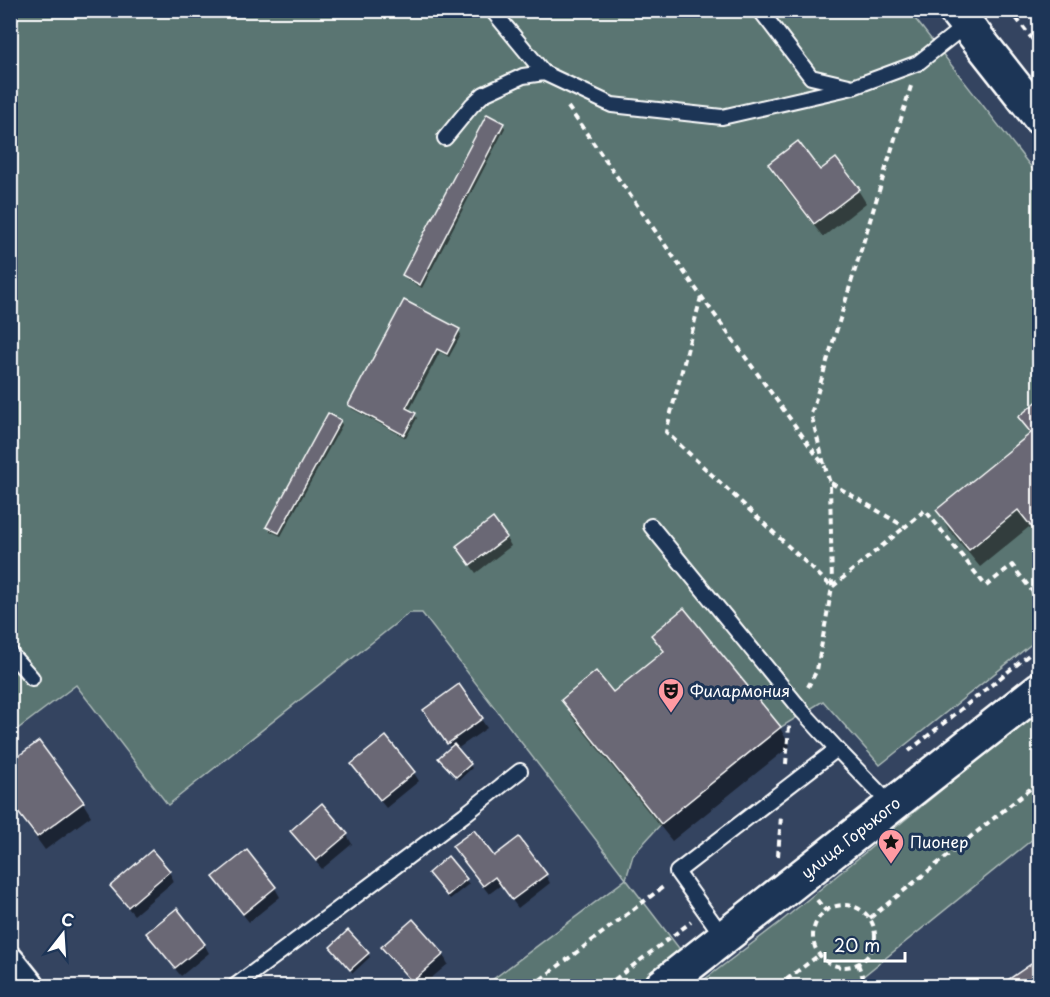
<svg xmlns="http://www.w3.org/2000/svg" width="1050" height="997" font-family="'Playpen Sans',sans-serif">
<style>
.green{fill:#5a7572;stroke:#acbab8;stroke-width:1.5}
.shadow{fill:#0007}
.building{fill:#6b6875;stroke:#fff;stroke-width:1.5}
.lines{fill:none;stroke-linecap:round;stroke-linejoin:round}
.service-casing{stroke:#fff;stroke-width:18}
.minor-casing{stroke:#fff;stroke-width:33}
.tertiary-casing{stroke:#fff;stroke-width:38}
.path{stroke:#fff;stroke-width:4;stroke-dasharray:6 4.5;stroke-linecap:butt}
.service{stroke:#1d3557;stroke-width:14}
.minor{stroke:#1d3557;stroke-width:28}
.tertiary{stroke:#1d3557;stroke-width:33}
.labels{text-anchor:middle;stroke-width:6;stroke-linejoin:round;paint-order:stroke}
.poi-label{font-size:16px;fill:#fff;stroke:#1d3557;text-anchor:start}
.street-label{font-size:16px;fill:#fff;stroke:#1d3557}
</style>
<rect width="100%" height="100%" fill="#344460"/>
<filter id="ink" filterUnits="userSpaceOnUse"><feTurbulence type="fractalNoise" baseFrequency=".0167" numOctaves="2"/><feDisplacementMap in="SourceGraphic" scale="12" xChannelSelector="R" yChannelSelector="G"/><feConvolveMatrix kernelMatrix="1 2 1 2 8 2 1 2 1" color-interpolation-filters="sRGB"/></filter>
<g filter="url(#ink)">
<!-- green -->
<g class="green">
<polygon points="11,11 909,11 1039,177 1039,638 880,765 823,701 781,727 661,824 633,855 626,879 682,952 638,986 484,986 626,879 422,613 409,613 168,805 76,685 11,734"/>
<polygon points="1039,710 1039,834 851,986 696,986 779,923"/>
</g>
<!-- shadow -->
<g class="shadow">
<polygon points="1032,10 1040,10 1040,21"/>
<polygon points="503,124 505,128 422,288 406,279 404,275"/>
<polygon points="770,165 820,172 858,190 866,203 823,237 777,178"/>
<polygon points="459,331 461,335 449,357 440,352 409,411 414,414 417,418 406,438 352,409 350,405"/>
<polygon points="1040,401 1040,540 1029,527 980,567 948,528 938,510 1030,435 1020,417"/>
<polygon points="340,421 342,425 281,536 270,531 268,527"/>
<polygon points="506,537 511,546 476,573 463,555"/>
<polygon points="684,610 780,728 790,746 672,841 573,718 562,700 612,694 664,654 653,635"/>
<polygon points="430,719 481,719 487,728 457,749 472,768 459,780 442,762 451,748"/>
<polygon points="353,764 414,773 419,781 386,808 358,773"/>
<polygon points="10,802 83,803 91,816 45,850"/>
<polygon points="291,831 347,835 352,844 322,869 297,840"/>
<polygon points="454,847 545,874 550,883 518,908 501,885 489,894 459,856"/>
<polygon points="246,852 275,888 280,897 249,922 220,886 215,877"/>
<polygon points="448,858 469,884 450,899 432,878"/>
<polygon points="169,872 174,881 134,915 117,895 112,886"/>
<polygon points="148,933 204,944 209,953 181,976 153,942"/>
<polygon points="382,947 443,955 448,964 422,986 414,986 388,956"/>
<polygon points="334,951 368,954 370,957 353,973"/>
<polygon points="1040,959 1040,986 1002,986"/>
</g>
<!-- building -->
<g class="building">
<polygon points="487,114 504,123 420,285 402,275"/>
<polygon points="798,141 820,170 836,158 860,189 814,224 768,164"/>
<polygon points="404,300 460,329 447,354 437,349 406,408 416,413 404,435 348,405"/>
<polygon points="1040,399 1040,526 1034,530 1018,510 969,550 936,510 1031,433 1018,417"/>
<polygon points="328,413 341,420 279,533 266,527"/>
<polygon points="493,518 507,537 470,565 456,546"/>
<polygon points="684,608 781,727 661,824 561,700 596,671 613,692 664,651 651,635"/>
<polygon points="459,684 483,718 447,744 423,710"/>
<polygon points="386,736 415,772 380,800 351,764"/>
<polygon points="39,741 84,802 37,837 10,802 10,762"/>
<polygon points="454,744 471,764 456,777 438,758"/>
<polygon points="322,803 348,834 316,861 290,831"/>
<polygon points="474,830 494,856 519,837 547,874 512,900 495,877 483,886 452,846"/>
<polygon points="152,850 170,871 128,907 110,886"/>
<polygon points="247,850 276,887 243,914 213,877"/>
<polygon points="448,856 467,879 447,896 428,873"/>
<polygon points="177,908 205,944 175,968 146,933"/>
<polygon points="413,919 444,954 412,982 381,947"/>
<polygon points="348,930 369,953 350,970 330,947"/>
<polygon points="1040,958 1040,986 999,986"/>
</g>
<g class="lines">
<!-- service casing -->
<g class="service-casing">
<g id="service">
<polyline points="492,10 544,73"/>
<polyline points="760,10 811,77 849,86"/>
<polyline points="445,138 472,105 484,94 523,76 544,73 612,105 722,117 853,87 918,63 966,25"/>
<polyline points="651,526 803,712 837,749"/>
<polyline points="10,653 32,678"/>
<polyline points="724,938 677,872 837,749 892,806"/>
<polyline points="235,986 464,815 520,771"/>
</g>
</g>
<!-- minor casing -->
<g class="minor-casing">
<polyline id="minor" points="10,961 30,986"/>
</g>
<!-- tertiary casing -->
<g class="tertiary-casing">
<g id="tertiary">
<polyline points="955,10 1040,118"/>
<path id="s1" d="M662 986 1040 689"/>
</g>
</g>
<!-- path -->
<g class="path">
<polyline points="1010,10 1040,49"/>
<polyline points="568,107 701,296 825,467 830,483 832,587 817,670 808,687"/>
<polyline points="701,297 666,432 832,587 905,527"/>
<polyline points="824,464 811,414 911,86"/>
<polyline points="831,483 905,527 925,510 986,586 1012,565 1040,601"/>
<polyline points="909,751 1040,646"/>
<polyline points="786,764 789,726"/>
<polyline points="778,856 781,816"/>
<polyline points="817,900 826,911"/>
<circle cx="844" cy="936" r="31"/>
<polyline points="870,918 1040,781"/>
<polyline points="858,964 866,986"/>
<polyline points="532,986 663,887"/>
<polyline points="606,986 691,922"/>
<polyline points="778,986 819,955"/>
</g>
<!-- service -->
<use href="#service" class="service"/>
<!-- minor -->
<use href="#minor" class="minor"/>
<!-- tertiary -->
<use href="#tertiary" class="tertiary"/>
</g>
</g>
<!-- icons -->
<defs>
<g id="theatre-pin" transform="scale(1.35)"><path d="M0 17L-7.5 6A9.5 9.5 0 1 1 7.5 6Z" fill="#ff9aa2" stroke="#1d3557"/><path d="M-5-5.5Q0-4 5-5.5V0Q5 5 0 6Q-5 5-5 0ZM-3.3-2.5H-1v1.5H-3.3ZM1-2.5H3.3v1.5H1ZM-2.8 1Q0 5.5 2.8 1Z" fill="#111"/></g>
<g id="sight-pin" transform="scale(1.35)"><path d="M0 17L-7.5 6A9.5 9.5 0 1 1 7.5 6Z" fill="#ff9aa2" stroke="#1d3557"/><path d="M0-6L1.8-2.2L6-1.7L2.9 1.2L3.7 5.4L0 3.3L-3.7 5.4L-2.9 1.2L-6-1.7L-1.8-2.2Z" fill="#111"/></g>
</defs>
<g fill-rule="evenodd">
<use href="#theatre-pin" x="671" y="691"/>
<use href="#sight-pin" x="891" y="842"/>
</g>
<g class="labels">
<!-- poi labels -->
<g class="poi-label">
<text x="690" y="697">Филармония</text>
<text x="910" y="848">Пионер</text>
</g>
<!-- street labels -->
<g class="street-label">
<text dy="6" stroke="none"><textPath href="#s1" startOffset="240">улица Горького</textPath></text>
</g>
</g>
<!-- margin -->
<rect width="1050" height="997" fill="none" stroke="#1d3557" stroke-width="36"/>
<rect x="18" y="18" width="1014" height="961" fill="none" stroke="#fff" stroke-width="2" filter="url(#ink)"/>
<!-- north arrow -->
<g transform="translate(63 934) rotate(17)" stroke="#1d3557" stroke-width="4.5" paint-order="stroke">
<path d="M0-4.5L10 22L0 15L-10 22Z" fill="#ffffff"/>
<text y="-9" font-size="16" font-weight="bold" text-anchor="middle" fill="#ffffff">С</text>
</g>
<!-- scale -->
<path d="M825 952v9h80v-9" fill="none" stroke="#ffffff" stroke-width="3"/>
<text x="834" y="952" font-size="18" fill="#ffffff" stroke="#1d3557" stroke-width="4.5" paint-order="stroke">20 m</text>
</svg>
